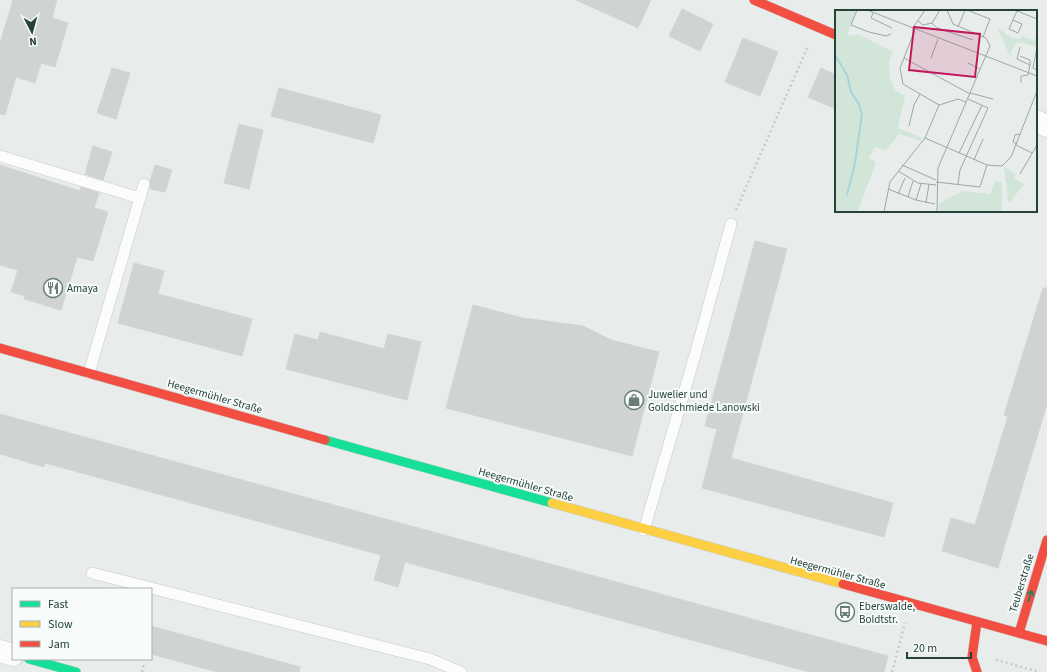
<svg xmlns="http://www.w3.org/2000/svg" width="1047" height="672" font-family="'Source Sans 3',sans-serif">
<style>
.building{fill:#cfd4d2;stroke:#d1d6d4}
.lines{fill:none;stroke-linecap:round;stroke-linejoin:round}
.lane-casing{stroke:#c5cac8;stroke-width:12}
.street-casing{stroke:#c5cac8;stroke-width:23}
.fast-casing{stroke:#c3cbc8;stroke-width:10}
.slow-casing{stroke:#c3cbc8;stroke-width:10}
.jam-casing{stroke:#c3cbc8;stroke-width:10}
.path{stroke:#c3ccca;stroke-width:2.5;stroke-dasharray:2 3;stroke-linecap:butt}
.lane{stroke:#fcfcfc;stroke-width:11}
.street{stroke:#fcfcfc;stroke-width:22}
.fast{stroke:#16e098;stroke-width:9}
.slow{stroke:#ffcf43;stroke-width:9}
.jam{stroke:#f24e42;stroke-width:9}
.oneway{stroke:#1e8160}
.labels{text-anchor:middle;stroke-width:4;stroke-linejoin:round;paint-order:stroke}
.poi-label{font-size:11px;fill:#24423a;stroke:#f7fbf9;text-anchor:start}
.street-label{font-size:11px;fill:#24423a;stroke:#f7fbf9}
.inset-river{fill:none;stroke:#a9d4db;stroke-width:2}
.inset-road{fill:none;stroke:#9aa9a4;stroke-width:1}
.view{fill:#c2185b;fill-opacity:0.15;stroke:#c2185b;stroke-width:2}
.inset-edge{fill:none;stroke:#24423a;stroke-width:2}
</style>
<rect width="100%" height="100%" fill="#e8edeb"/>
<!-- building -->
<g class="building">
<polygon points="13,0 57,0 52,18 68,23 55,67 41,63 35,83 16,77 5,115 0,114 0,43"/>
<polygon points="576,0 651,0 638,28"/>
<polygon points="682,9 713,24 700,51 669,36"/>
<polygon points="743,38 778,52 760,96 725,82"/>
<polygon points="112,68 130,73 116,119 97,113"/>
<polygon points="821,68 836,75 836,109 808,97"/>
<polygon points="279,88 381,115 373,143 271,116"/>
<polygon points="239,124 263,130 249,189 224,183"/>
<polygon points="93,146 112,152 103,180 85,174"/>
<polygon points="0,165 80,191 81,187 99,193 94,208 108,212 93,261 77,257 61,310 24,299 25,296 11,292 18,270 0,265"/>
<polygon points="155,165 172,170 165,192 150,189 150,181"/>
<polygon points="755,241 787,249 731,458 893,503 884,537 702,488 717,429 705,426"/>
<polygon points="134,263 164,271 158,294 252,319 242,356 118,323"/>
<polygon points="1043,288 1047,288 1047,404 998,568 942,551 951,518 975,525 1008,416 1004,415"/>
<polygon points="473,305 523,318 583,326 611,340 659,352 632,456 446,408"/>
<polygon points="320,332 384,349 388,334 421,342 407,400 286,369 295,334 318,340"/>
<polygon points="0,414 888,656 884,672 809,672 405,562 398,587 374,580 381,555 45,463 44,467 0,454"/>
<polygon points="151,626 300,667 299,672 217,672 151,654"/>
</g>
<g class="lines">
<!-- lane casing -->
<g class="lane-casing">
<g id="lane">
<polyline points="0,156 140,198"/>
<polyline points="89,373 144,184"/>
<polyline points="644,530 697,348 731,224"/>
<polyline points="92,573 430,659 461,672"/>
</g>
</g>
<!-- street casing -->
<g class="street-casing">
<g id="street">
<polyline points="1036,121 1047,126"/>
<polyline points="0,651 13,655"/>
</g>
</g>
<!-- fast casing -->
<g class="fast-casing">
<g id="fast">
<polyline points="325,440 552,503"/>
<polyline points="29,659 76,672"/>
</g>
</g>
<!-- slow casing -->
<g class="slow-casing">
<polyline id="slow" points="552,503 843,584"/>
</g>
<!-- jam casing -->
<g class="jam-casing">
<g id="jam">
<polyline points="754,0 836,35"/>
<polyline points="0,348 325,440"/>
<polyline points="843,584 1047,641"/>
<polyline points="977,622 972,657 977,672"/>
<polyline points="1019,633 1047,540"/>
</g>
</g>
<!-- path -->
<g class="path">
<polyline points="736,210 808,46"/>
<polyline points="996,660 1040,672"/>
<polyline points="142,672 144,664"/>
<polyline points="892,672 905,623"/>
</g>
<!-- lane -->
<use href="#lane" class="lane"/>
<!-- street -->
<use href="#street" class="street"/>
<!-- fast -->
<use href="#fast" class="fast"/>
<!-- slow -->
<use href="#slow" class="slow"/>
<!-- jam -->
<use href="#jam" class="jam"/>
</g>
<!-- one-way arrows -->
<defs><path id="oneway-shaft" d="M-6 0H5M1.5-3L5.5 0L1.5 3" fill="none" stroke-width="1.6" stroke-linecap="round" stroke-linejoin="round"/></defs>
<use class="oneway" href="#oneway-shaft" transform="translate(1030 596) rotate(-73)"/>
<!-- icons -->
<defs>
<g id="restaurant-ring" transform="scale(1)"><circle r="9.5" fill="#f7fbf9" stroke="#697e78" stroke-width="1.5"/><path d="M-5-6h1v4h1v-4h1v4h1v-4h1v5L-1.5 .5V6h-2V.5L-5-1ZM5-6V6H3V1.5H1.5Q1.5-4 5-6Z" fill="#697e78"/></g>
<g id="shop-ring" transform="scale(1)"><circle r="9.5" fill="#f7fbf9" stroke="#697e78" stroke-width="1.5"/><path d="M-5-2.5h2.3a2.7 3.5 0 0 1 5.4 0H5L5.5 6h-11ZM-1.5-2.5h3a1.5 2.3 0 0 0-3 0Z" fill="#697e78"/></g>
<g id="bus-ring" transform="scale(1)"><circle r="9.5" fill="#f7fbf9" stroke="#697e78" stroke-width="1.5"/><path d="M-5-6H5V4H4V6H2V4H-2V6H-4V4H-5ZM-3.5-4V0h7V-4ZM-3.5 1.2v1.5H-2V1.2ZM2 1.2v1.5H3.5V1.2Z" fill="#697e78"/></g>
</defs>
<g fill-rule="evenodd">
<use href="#restaurant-ring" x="53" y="288"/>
<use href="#shop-ring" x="634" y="400"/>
<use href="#bus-ring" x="845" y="612"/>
</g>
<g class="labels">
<!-- poi labels -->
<g class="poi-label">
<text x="67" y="292">Amaya</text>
<text x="648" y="398">Juwelier und<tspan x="648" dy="13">Goldschmiede Lanowski</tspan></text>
<text x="859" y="610">Eberswalde,<tspan x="859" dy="13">Boldtstr.</tspan></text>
</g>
<!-- street labels -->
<g class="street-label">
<text transform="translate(215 396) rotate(16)" y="4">Heegermühler Straße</text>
<text transform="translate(526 484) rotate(16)" y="4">Heegermühler Straße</text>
<text transform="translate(838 572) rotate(15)" y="4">Heegermühler Straße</text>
<text transform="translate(1021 583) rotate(-73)" y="4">Teuberstraße</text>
</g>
</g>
<!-- overview -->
<g transform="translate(835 10)">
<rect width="202" height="202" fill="#e8edeb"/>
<path d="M0 0H21L12 26 23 24 58 42 54 51 55 67 60 80 70 86 63 118 87 128 86 131 64 124 51 141 40 137 34 148 41 152 23 201 26 202H0ZM162 18 177 28 185 29 187 26 198 30 202 27V37L182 32 176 41V48ZM169 157 181 164 179 168 189 174 176 191H173ZM160 171 167 172V202H105L103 194 127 181 155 184Z" fill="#d1e6d8"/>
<path class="inset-river" d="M0 45 12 65 16 82 24 94 27 104 20 153 12 185"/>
<path class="inset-road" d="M22 0 16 15 34 22 51 26 56 24M32 0 202 66M132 0 155 9 148 27M180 0 202 9M38 3 36 8 57 18M178 10 187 14 183 23 174 19 181 3 182 1M83 11 88 15 97 13M97 13 102 18 138 30M97 13 105 0M123 17 130 0M77 19 90 0M80 20 65 58 68 74 104 95 123 89 131 92M185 37 182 49 195 55 193 65 186 66V73M202 38 198 58 202 60M185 46 195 50V55M69 48 135 84M96 48 103 29M133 53 145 59M135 83 158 89M74 116 79 95 85 84M90 128 152 155 167 156 176 147 202 81M182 134 178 132 180 125 185 124M181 135 197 143M124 143 147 95M139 150 148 129M67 155 101 170M63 161 83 173 101 175M185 164 202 135M101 172 145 177 152 155M123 174 125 160 153 98 133 89M53 179 81 190 100 194M63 184 70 168M73 187 78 171M81 190 86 174M91 193 94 174M49 202 55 172 90 128 104 95M102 202 103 158 155 36 151 28 118 14 112 0"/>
<path class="view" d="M79 17 145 24 140 67 74 60Z"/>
<rect width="202" height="202" class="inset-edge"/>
</g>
<!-- legend -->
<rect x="12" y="588" width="140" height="72" fill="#f7fbf9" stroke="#a3b1ad"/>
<rect x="20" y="601" width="20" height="6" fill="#16e098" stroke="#a3b1ad"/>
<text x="48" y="608" font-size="12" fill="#24423a">Fast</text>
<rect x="20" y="621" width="20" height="6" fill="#ffcf43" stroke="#a3b1ad"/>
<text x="48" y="628" font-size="12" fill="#24423a">Slow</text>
<rect x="20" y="641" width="20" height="6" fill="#f24e42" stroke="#a3b1ad"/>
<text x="48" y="648" font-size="12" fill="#24423a">Jam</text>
<!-- north arrow -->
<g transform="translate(32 32) rotate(174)" stroke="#f7fbf9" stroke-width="3" paint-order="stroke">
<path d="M0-3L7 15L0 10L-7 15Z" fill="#24423a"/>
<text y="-6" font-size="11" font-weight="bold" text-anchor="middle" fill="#24423a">N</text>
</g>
<!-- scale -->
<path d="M907 652v6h64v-6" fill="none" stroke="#24423a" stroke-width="2"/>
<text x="913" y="652" font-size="12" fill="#24423a" stroke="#f7fbf9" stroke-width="3" paint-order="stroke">20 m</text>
</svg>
